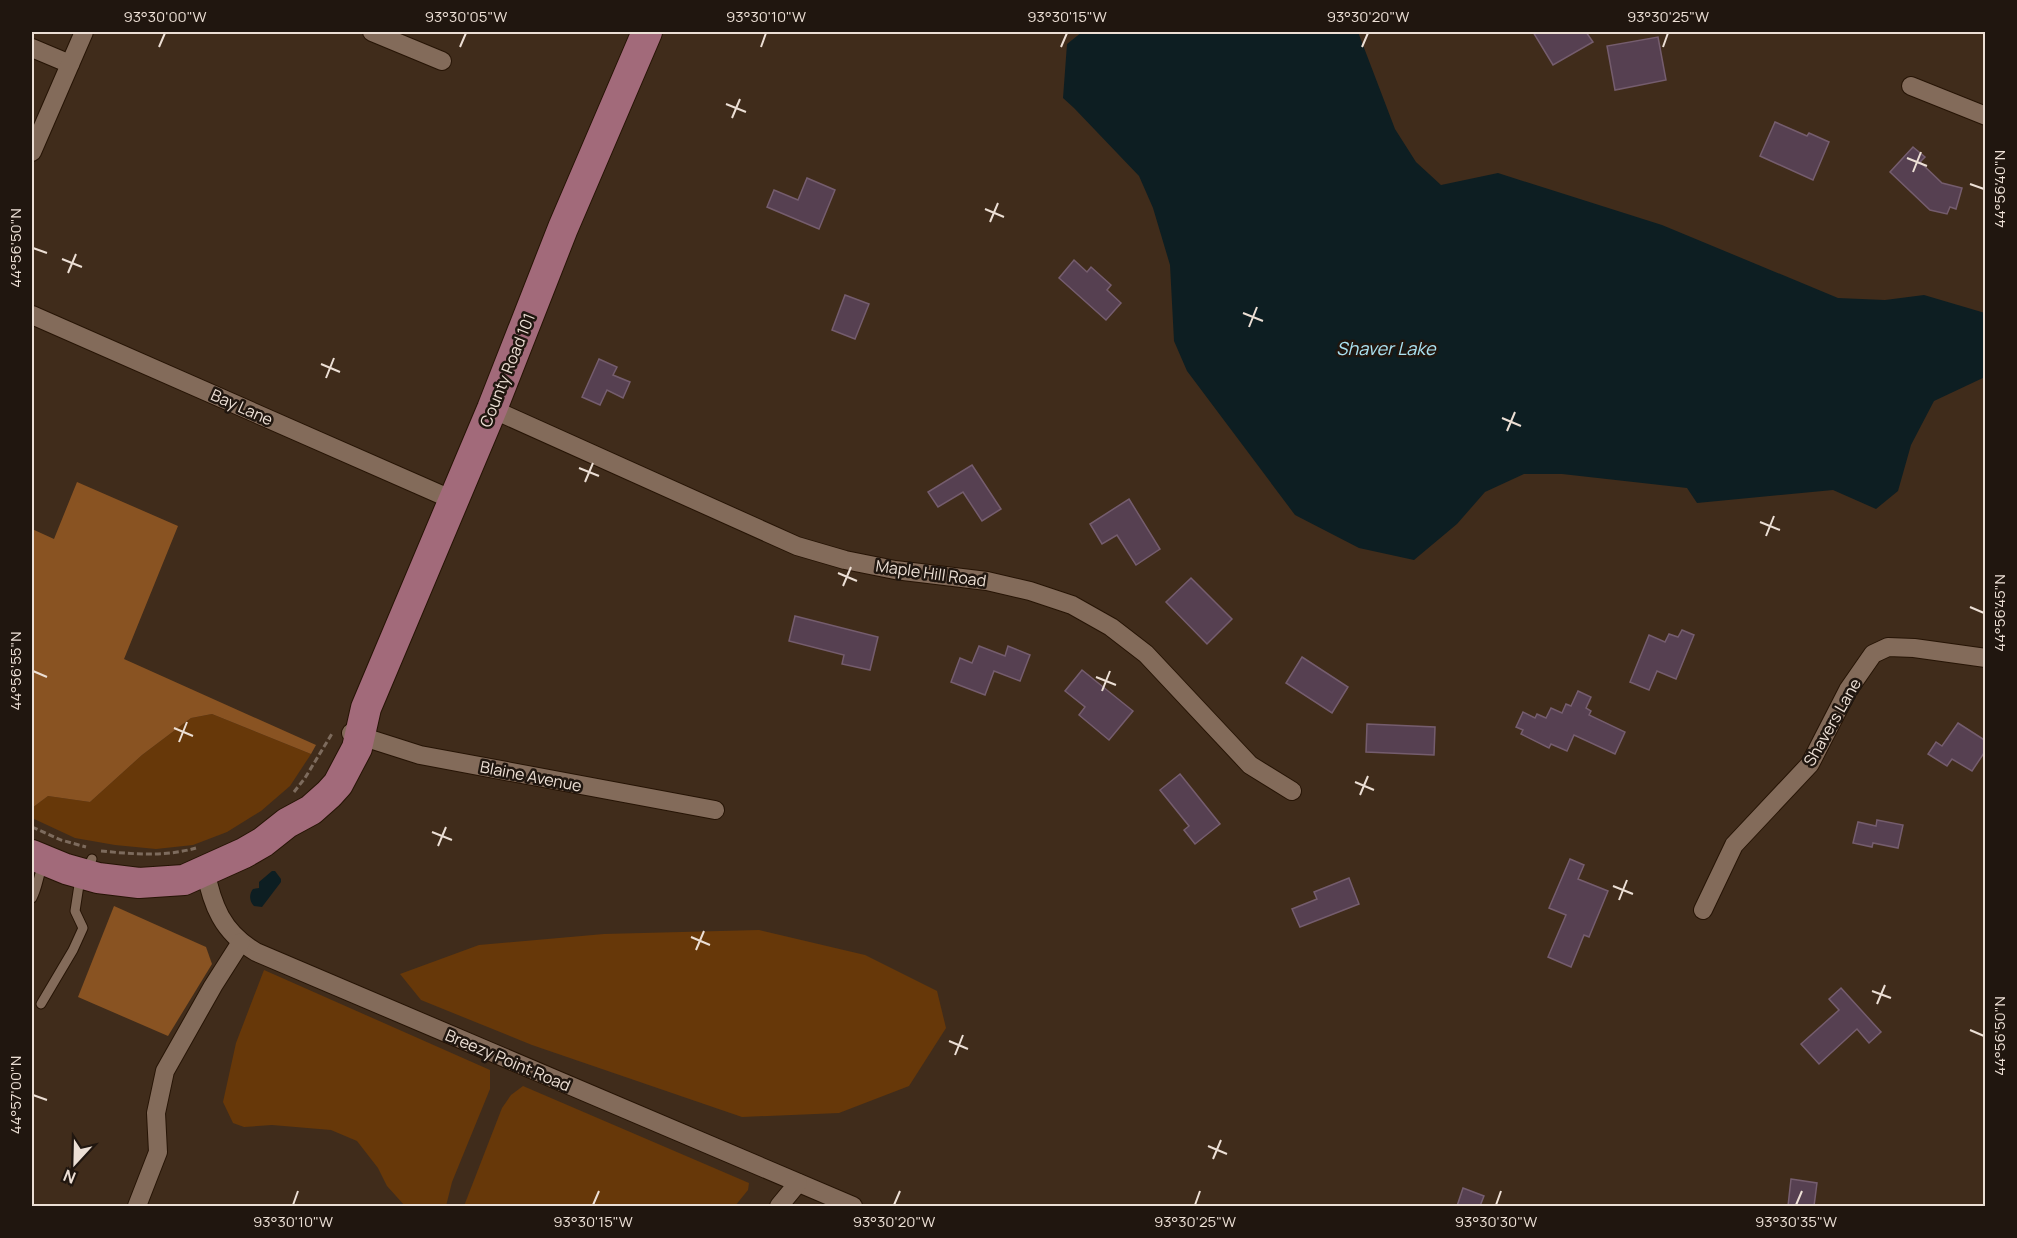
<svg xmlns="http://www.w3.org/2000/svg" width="2017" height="1238" font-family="Manrope,sans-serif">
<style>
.green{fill:#673809}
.forest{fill:#895322}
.water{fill:#0d1e22}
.building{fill:#564051;stroke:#755d6e;stroke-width:1.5}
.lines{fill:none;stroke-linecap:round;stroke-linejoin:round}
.service-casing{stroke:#261405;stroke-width:11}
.minor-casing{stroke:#261405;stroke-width:20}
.primary-casing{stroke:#261405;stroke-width:32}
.path{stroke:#7d6b5d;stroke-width:3;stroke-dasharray:6 3;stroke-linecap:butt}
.service{stroke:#836b5a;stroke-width:9}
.minor{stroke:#836b5a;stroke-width:18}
.primary{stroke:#a26a7a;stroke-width:30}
.ticks{fill:none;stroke:#ecdfd5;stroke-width:2}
.labels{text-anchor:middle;stroke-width:5;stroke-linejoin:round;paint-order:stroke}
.street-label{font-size:16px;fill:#ecdfd5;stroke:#20160f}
.water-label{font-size:18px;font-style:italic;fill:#abe2f2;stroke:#20160f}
.neatline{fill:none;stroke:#ecdfd5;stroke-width:2}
.ticks-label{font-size:15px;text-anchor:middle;fill:#ecdfd5}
</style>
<rect width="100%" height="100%" fill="#402c1b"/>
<!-- green -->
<g class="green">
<polygon points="212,714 311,754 290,786 261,811 227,832 193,845 156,849 115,845 75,838 32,818 32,808 48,796 90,802 142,755 191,718"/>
<polygon points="759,930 865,955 937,991 946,1028 909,1086 839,1113 742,1117 532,1045 421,1000 400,974 479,945 604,934"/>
<polygon points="264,970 490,1070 490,1089 452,1182 446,1206 405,1206 387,1186 378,1168 357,1141 331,1130 272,1125 244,1127 233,1123 223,1102 236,1043"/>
<polygon points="523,1086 749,1183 748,1190 735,1206 464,1206 502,1108 511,1095"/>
</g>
<!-- forest -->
<g class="forest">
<polygon points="77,482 178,526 124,659 316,745 311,754 212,714 191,718 142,755 90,802 48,796 32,808 32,529 54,539"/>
<polygon points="114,906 206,947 212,964 168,1036 78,997"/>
</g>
<!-- water -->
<g class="water">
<polygon points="1082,32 1358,32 1395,129 1416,162 1441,185 1498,173 1662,225 1838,298 1885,300 1924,295 1985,313 1985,377 1934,401 1911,445 1898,491 1876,509 1833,490 1697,503 1687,488 1562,474 1524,474 1485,492 1457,524 1414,560 1359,548 1295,515 1187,371 1174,341 1170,265 1153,208 1139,176 1074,108 1063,98 1067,44"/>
<path d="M272 871H275L281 879V882L262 907 254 906C249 901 249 894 253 889L259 888V882Z"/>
</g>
<!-- building -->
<g class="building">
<polygon points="1533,32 1586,32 1593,42 1553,65"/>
<polygon points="1658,37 1666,80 1615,90 1607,46"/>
<polygon points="1775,122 1807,136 1809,133 1829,142 1813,180 1760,156"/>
<polygon points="1913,147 1925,157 1920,162 1942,183 1962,188 1956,209 1950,207 1947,214 1930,210 1890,172"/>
<polygon points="807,178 835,190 819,229 767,207 774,190 798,200"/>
<polygon points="1074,260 1087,272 1091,267 1111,285 1107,290 1121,303 1106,320 1059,278"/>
<polygon points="845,295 869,304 855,339 832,330"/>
<polygon points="599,359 617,367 613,375 630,382 623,398 607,390 600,405 582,397"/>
<polygon points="972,465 1001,509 982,521 963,492 938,507 928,492"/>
<polygon points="1129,499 1160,549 1136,565 1117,535 1102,544 1090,524"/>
<polygon points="1191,578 1232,619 1207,644 1166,602"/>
<polygon points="795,616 878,637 870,670 842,664 844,655 789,641"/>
<polygon points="1682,630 1694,635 1676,679 1657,671 1649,690 1630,682 1649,635 1665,642 1669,634 1678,637"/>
<polygon points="979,646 1005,656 1008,646 1030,655 1020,681 994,671 985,695 951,682 960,658 972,663"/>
<polygon points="1302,657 1348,687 1332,713 1286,683"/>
<polygon points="1082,670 1133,711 1109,740 1079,715 1085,707 1065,691"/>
<polygon points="1578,691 1591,697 1586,708 1591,711 1589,715 1625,732 1615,754 1574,735 1567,751 1551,744 1549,748 1521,734 1523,730 1516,727 1523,712 1535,718 1537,714 1546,718 1551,708 1562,713 1566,704 1571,706"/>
<polygon points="1958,723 1986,741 1986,750 1972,771 1952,759 1947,766 1928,754 1936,742 1942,746"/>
<polygon points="1367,724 1435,727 1434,755 1366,752"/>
<polygon points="1180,774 1220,824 1195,844 1184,830 1189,826 1160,790"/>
<polygon points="1877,820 1903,825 1898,848 1873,843 1872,847 1853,843 1858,822 1876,826"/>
<polygon points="1570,859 1584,865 1578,879 1608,891 1589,937 1584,935 1571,967 1548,957 1566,915 1549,908"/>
<polygon points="1349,878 1359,904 1300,927 1292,909 1317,899 1314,892"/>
<polygon points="1841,988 1881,1032 1869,1043 1857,1029 1819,1064 1801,1044 1839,1010 1829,999"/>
<polygon points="1791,1179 1817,1183 1814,1206 1788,1206"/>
<polygon points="1463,1188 1484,1196 1480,1206 1457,1206"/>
</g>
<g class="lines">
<!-- service casing -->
<g class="service-casing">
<g id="service">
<path d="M32 898C38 887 38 876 43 865"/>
<polyline points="41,1004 73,950 83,928 75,911 79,885 92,859"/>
</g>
</g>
<!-- minor casing -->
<g class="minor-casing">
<g id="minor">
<polyline points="372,32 442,61"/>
<polyline points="32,48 70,64"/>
<polyline points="1911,86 1986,116"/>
<polyline points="32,152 84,32"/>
<polyline points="32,315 453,500"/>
<polyline points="492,409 797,546 845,560 895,570 987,581 1030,591 1072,605 1111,627 1146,654 1250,765 1292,791"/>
<polyline points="351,733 420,755 715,810"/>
<path d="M205 869C212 905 222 932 256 952L853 1206"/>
<polyline points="1703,910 1734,845 1810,764 1848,690 1873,654 1888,647 1914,648 1986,658"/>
<polyline points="137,1206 158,1152 156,1113 165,1071 213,986 241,942"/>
<polyline points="779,1206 798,1183"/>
</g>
</g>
<!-- primary casing -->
<g class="primary-casing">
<polyline id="primary" points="32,855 66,869 98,878 139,883 184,880 244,853 263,842 287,823 311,810 329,794 338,784 357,748 366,708 492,409 563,228 647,32"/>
</g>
<!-- path -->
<g class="path">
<polyline points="294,792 305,778 333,732"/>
<polyline points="32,827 61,840 86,847"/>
<path d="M101 851C132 854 165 857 196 848"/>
</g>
<!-- service -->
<use href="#service" class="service"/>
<!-- minor -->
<use href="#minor" class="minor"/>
<!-- primary -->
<use href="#primary" class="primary"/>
</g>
<!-- ticks -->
<path class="ticks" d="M159 47 165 33M460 47 466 33M761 47 766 33M1061 47 1067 33M1362 47 1368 33M1663 47 1668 33M726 104 746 112M732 118 740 99M1907 158 1927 166M1913 172 1921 152M1970 184 1984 189M985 209 1004 217M990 222 998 203M33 248 47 253M62 259 82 267M68 273 76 254M1243 313 1263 321M1249 327 1257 307M321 364 340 372M326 378 334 358M1502 418 1521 426M1507 431 1515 412M579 468 599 476M585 482 593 463M1760 522 1780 530M1766 536 1774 516M838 573 857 581M843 586 851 567M1970 607 1984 613M33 671 47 677M1096 677 1116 685M1102 691 1110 671M174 728 193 736M179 742 187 722M1355 782 1374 790M1360 795 1368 776M432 832 452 840M438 846 446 827M1613 886 1633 894M1619 900 1627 880M691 937 710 945M696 950 704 931M1872 991 1891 998M1877 1004 1885 985M1970 1030 1984 1036M949 1041 968 1049M955 1055 963 1035M33 1095 47 1100M1208 1146 1227 1154M1213 1159 1221 1140M293 1205 298 1191M593 1205 599 1191M894 1205 900 1191M1195 1205 1200 1191M1496 1205 1501 1191M1796 1205 1802 1191"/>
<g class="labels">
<!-- street labels -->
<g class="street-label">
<text transform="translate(507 370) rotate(-68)" y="6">County Road 101</text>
<text transform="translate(242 407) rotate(24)" y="6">Bay Lane</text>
<text transform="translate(931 573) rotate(8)" y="6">Maple Hill Road</text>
<text transform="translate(1832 722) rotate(-60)" y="6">Shavers Lane</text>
<text transform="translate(531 776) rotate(11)" y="6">Blaine Avenue</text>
<text transform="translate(508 1060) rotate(23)" y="6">Breezy Point Road</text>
</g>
<!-- water labels -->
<g class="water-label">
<text x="1386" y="355">Shaver Lake</text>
</g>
</g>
<!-- border -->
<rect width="2017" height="1238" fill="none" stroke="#20160f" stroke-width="66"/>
<!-- north arrow -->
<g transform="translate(75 1163) rotate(202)" stroke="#20160f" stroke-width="4.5" paint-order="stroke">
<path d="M0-4.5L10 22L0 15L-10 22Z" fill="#ecdfd5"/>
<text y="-9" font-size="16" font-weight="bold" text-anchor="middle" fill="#ecdfd5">N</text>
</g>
<rect x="33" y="33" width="1951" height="1172" class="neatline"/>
<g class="ticks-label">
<text x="165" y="22">93°30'00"W</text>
<text x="466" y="22">93°30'05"W</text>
<text x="766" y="22">93°30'10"W</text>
<text x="1067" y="22">93°30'15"W</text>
<text x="1368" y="22">93°30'20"W</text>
<text x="1668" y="22">93°30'25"W</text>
<text transform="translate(2000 189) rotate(-90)" y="5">44°56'40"N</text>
<text transform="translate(16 248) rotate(-90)" y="5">44°56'50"N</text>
<text transform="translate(2000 613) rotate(-90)" y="5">44°56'45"N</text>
<text transform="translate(16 671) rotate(-90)" y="5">44°56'55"N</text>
<text transform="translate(2000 1036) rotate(-90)" y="5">44°56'50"N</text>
<text transform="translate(16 1095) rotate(-90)" y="5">44°57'00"N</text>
<text x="293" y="1227">93°30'10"W</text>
<text x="593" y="1227">93°30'15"W</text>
<text x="894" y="1227">93°30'20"W</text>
<text x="1195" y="1227">93°30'25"W</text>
<text x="1496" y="1227">93°30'30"W</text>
<text x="1796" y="1227">93°30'35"W</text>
</g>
</svg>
